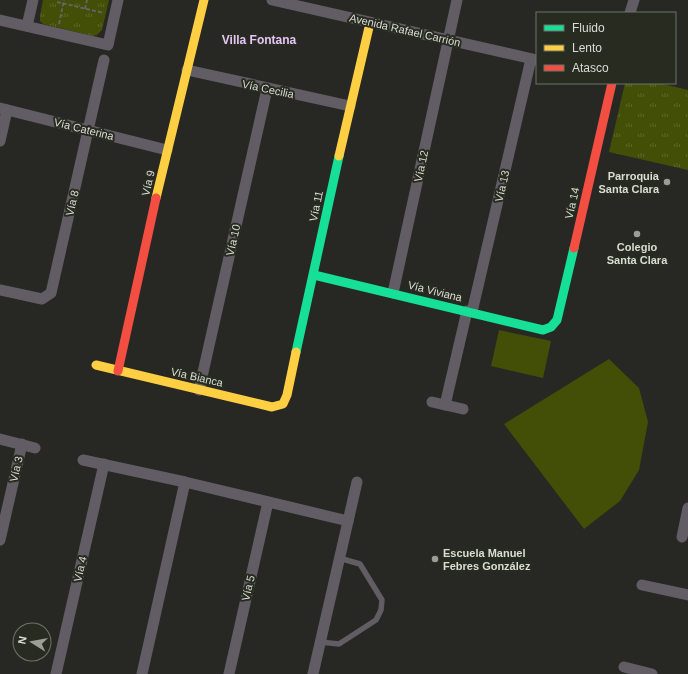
<svg xmlns="http://www.w3.org/2000/svg" width="688" height="674" font-family="Helvetica,sans-serif">
<style>
.grass{fill:url(#grass-tufts)}
.garden{fill:#434e06}
.lines{fill:none;stroke-linecap:round;stroke-linejoin:round}
.path{stroke:#646264;stroke-width:2;stroke-dasharray:4 2;stroke-linecap:butt}
.lane{stroke:#625c64;stroke-width:5.5}
.street{stroke:#625c64;stroke-width:11}
.fast{stroke:#16e098;stroke-width:9}
.slow{stroke:#ffcf43;stroke-width:9}
.jam{stroke:#f24e42;stroke-width:9}
.poi-dot{fill:#9b9d97;stroke:#282b20;stroke-width:1.5}
.labels{text-anchor:middle;stroke-width:4;stroke-linejoin:round;paint-order:stroke}
.street-label{font-size:11px;fill:#dadcd5;stroke:#282b20}
.poi-label{font-size:11px;font-weight:bold;fill:#dadcd5;stroke:#282b20;text-anchor:end}
.neighbourhood-label{font-size:12px;font-weight:bold;fill:#e5c4f9;stroke:#282b20}
</style>
<defs>
<pattern id="grass-tufts" width="24" height="20" patternUnits="userSpaceOnUse"><rect width="24" height="20" fill="#434e06"/><path d="M3 7l-1-3M5 7V3M7 7l1-3M15 17l-1-3M17 17v-4M19 17l1-3" fill="none" stroke="#5e6729"/></pattern>
</defs>
<rect width="100%" height="100%" fill="#272823"/>
<!-- grass -->
<g class="grass">
<polygon points="43,0 109,0 102,30 97,35 93,36 43,24 40,21 40,16"/>
<polygon points="625,83 659,83 688,90 688,170 609,152"/>
</g>
<!-- garden -->
<g class="garden">
<polygon points="499,330 551,341 543,378 491,366"/>
<polygon points="609,359 639,388 648,422 639,470 620,501 584,529 504,424"/>
</g>
<g class="lines">
<!-- path -->
<g class="path">
<polyline points="57,2 104,13"/>
<polyline points="85,9 87,0"/>
<polyline points="59,24 64,0"/>
</g>
<!-- lane -->
<polyline class="lane" points="320,642 339,644 376,620 381,610 382,600 360,564 339,558"/>
<!-- street -->
<g class="street">
<polyline points="272,0 537,60"/>
<polyline points="630,13 634,0"/>
<polyline points="0,20 108,45 118,0"/>
<polyline points="27,26 33,0"/>
<polyline points="187,70 350,106"/>
<polyline points="0,108 167,150"/>
<polyline points="0,141 7,110"/>
<polyline points="0,290 42,299 51,293 104,60"/>
<polyline points="393,293 457,0"/>
<polyline points="472,312 531,59"/>
<polyline points="199,390 267,89"/>
<polyline points="432,402 463,409"/>
<polyline points="445,405 467,311"/>
<polyline points="0,439 35,448"/>
<polyline points="83,460 185,482 348,521"/>
<polyline points="682,537 688,508"/>
<polyline points="0,540 22,444"/>
<polyline points="642,585 688,595"/>
<polyline points="624,667 652,674"/>
<polyline points="56,674 104,464"/>
<polyline points="142,674 185,482"/>
<polyline points="229,674 268,502"/>
<polyline points="313,674 357,482"/>
</g>
<!-- fast -->
<g class="fast">
<polyline points="314,275 543,330 551,327 557,320 574,248"/>
<polyline points="296,352 339,156"/>
</g>
<!-- slow -->
<g class="slow">
<polyline points="339,156 370,23"/>
<polyline points="156,198 204,0"/>
<polyline points="96,365 272,407 283,404 287,395 296,352"/>
</g>
<!-- jam -->
<g class="jam">
<polyline points="574,248 612,83"/>
<polyline points="118,371 156,198"/>
</g>
</g>
<!-- markers -->
<g class="poi-dot">
<circle cx="667" cy="182" r="4"/>
<circle cx="637" cy="234" r="4"/>
<circle cx="435" cy="559" r="4"/>
</g>
<g class="labels">
<!-- street labels -->
<g class="street-label">
<text transform="translate(405 30) rotate(13)" y="4">Avenida Rafael Carrión</text>
<text transform="translate(268 89) rotate(12)" y="4">Vía Cecilia</text>
<text transform="translate(84 129) rotate(14)" y="4">Vía Caterina</text>
<text transform="translate(421 166) rotate(-78)" y="4">Vía 12</text>
<text transform="translate(148 183) rotate(-77)" y="4">Vía 9</text>
<text transform="translate(502 186) rotate(-77)" y="4">Vía 13</text>
<text transform="translate(72 203) rotate(-77)" y="4">Vía 8</text>
<text transform="translate(572 203) rotate(-77)" y="4">Vía 14</text>
<text transform="translate(316 206) rotate(-78)" y="4">Vía 11</text>
<text transform="translate(233 240) rotate(-77)" y="4">Vía 10</text>
<text transform="translate(435 291) rotate(14)" y="4">Vía Viviana</text>
<text transform="translate(197 377) rotate(13)" y="4">Vía Bianca</text>
<text transform="translate(16 469) rotate(-77)" y="4">Vía 3</text>
<text transform="translate(80 569) rotate(-77)" y="4">Vía 4</text>
<text transform="translate(248 588) rotate(-77)" y="4">Vía 5</text>
</g>
<!-- poi labels -->
<g class="poi-label">
<text x="659" y="180">Parroquia<tspan x="659" dy="13">Santa Clara</tspan></text>
<text x="637" y="251" text-anchor="middle">Colegio<tspan x="637" dy="13">Santa Clara</tspan></text>
<text x="443" y="557" text-anchor="start">Escuela Manuel<tspan x="443" dy="13">Febres González</tspan></text>
</g>
<!-- neighbourhood labels -->
<g class="neighbourhood-label">
<text x="259" y="44">Villa Fontana</text>
</g>
</g>
<!-- legend -->
<rect x="536" y="12" width="140" height="72" fill="#282b20" stroke="#6f7268"/>
<rect x="544" y="25" width="20" height="6" fill="#16e098" stroke="#6f7268"/>
<text x="572" y="32" font-size="12" fill="#dadcd5">Fluido</text>
<rect x="544" y="45" width="20" height="6" fill="#ffcf43" stroke="#6f7268"/>
<text x="572" y="52" font-size="12" fill="#dadcd5">Lento</text>
<rect x="544" y="65" width="20" height="6" fill="#f24e42" stroke="#6f7268"/>
<text x="572" y="72" font-size="12" fill="#dadcd5">Atasco</text>
<!-- north arrow -->
<g transform="translate(32 642) rotate(281)"><circle r="19" fill="#282b20" stroke="#6f7268"/>
<path d="M0-3L7 15L0 10L-7 15Z" fill="#9b9d97"/>
<text y="-6" font-size="11" font-weight="bold" text-anchor="middle" fill="#dadcd5">N</text>
</g>
</svg>
